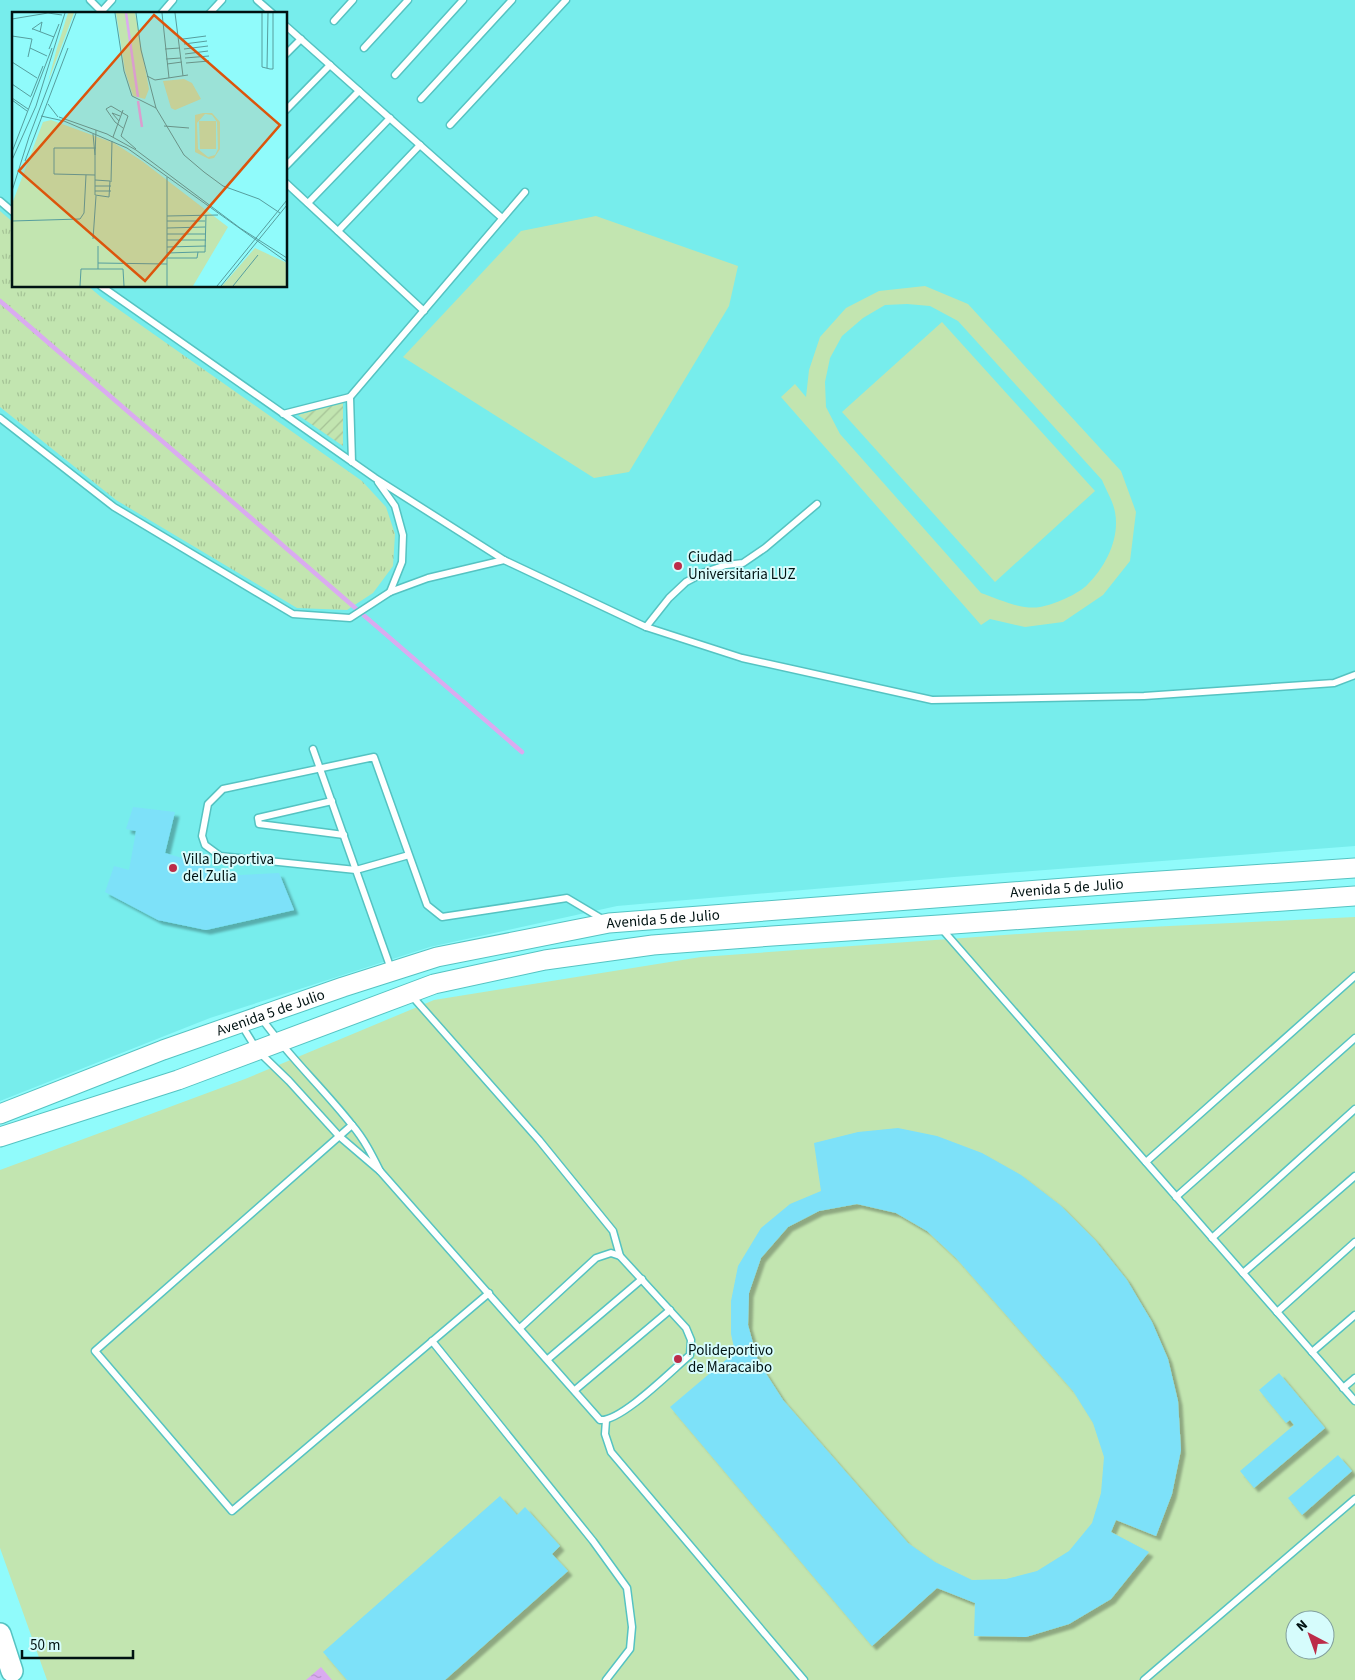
<svg xmlns="http://www.w3.org/2000/svg" width="1355" height="1680" font-family="'Source Sans 3',sans-serif">
<style>
.built{fill:#77edec;fill-rule:evenodd}
.grass{fill:url(#grass-tufts)}
.garden{fill:url(#garden-furrows)}
.pitch{fill:#c2e5b0;fill-rule:evenodd}
.water{fill:url(#water-ripples)}
.lines{fill:none;stroke-linecap:round;stroke-linejoin:round}
.stream{stroke:#daabf0;stroke-width:4.5}
.building{fill:#7de1f9;fill-rule:evenodd;filter:url(#shadow)}
.service-casing{stroke:#55c3c2;stroke-width:9}
.secondary-casing{stroke:#55c3c2;stroke-width:21}
.trunk-casing{stroke:#55c3c2;stroke-width:24}
.service{stroke:#fff;stroke-width:6}
.secondary{stroke:#fff;stroke-width:19}
.trunk{stroke:#fff;stroke-width:21}
.poi-dot{fill:#bc2c49;stroke:#d6fcfc;stroke-width:2}
.labels{text-anchor:middle;stroke-width:4;stroke-linejoin:round;paint-order:stroke}
.poi-label{font-size:15px;fill:#001212;stroke:#d6fcfc;text-anchor:start}
.street-label{font-size:15px;fill:#001212;stroke:#d6fcfc}
.inset-river{fill:none;stroke:#daabf0;stroke-width:2.5}
.inset-road{fill:none;stroke:#569e9e;stroke-width:1}
.view{fill:#dc550c;fill-opacity:0.15;stroke:#dc550c;stroke-width:2.5}
.inset-edge{fill:none;stroke:#001212;stroke-width:2.5}
</style>
<defs>
<pattern id="grass-tufts" width="24" height="20" patternUnits="userSpaceOnUse" patternTransform="scale(1.25)"><rect width="24" height="20" fill="#c2e5b0"/><path d="M3 7l-1-3M5 7V3M7 7l1-3M15 17l-1-3M17 17v-4M19 17l1-3" fill="none" stroke="#a5c396"/></pattern>
<pattern id="garden-furrows" width="10" height="10" patternUnits="userSpaceOnUse" patternTransform="scale(1.25)"><rect width="10" height="10" fill="#c2e5b0"/><path d="M-1 1l2-2M0 10L10 0M9 11l2-2" fill="none" stroke="#a5c396"/></pattern>
<pattern id="water-ripples" width="26" height="14" patternUnits="userSpaceOnUse" patternTransform="scale(1.25)"><rect width="26" height="14" fill="#daabf0"/><path d="M2 4q2-2 4 0t4 0M15 11q2-2 4 0t4 0" fill="none" stroke="#b992cd"/></pattern>
<filter id="shadow"><feDropShadow dx="4.5" dy="4.5" stdDeviation="1" flood-color="#0004"/></filter>
</defs>
<rect width="100%" height="100%" fill="#90fbfb"/>
<!-- built -->
<path class="built" d="M0 0H1355V846L954 877 617 906 430 947 210 1018 0 1101ZM14 14H286V286H14Z"/>
<!-- grass -->
<polygon class="grass" points="0,211 14,223 14,286 88,286 101,297 362,481 386,507 395,534 393,566 373,593 347,610 297,608 116,500 0,407"/>
<!-- garden -->
<polygon class="garden" points="343,402 343,446 298,415"/>
<!-- pitch -->
<g class="pitch">
<polygon points="596,216 738,266 729,306 629,472 594,478 403,357 521,231"/>
<path d="M925 286 968 304 1121 471 1136 512 1130 561 1103 595 1063 622 1025 627 990 619 981 625 781 397 795 384 806 397 809 370 820 337 846 308 879 291ZM907 304 930 306 958 321 1102 480C1106 490 1113 501 1115 512 1120 538 1106 566 1088 584 1079 594 1053 605 1040 607 1020 610 999 599 981 593L840 434 826 407 825 382 830 358 842 336 863 318 885 305Z"/>
<polygon points="942,322 1095,491 995,582 842,412"/>
<path d="M1355 917V1680H47L0 1548V1170L245 1079 434 1000 701 957 1047 932ZM1295 1620H1325V1650H1295Z"/>
</g>
<!-- water -->
<polygon class="water" points="321,1667 332,1680 306,1680"/>
<g class="lines">
<!-- stream -->
<polyline class="stream" points="0,301 522,752"/>
</g>
<!-- building -->
<g class="building">
<polygon points="133,807 175,812 165,853 240,875 279,873 294,910 206,930 158,920 105,892 114,866 129,870 136,831 126,829"/>
<path d="M898 1128 937 1136 982 1153 1021 1175 1060 1205 1095 1240 1127 1280 1152 1322 1168 1359 1178 1401 1181 1450 1172 1494 1156 1536 1116 1520 1111 1532 1149 1552 1111 1599 1069 1624 1026 1637 974 1636 975 1603 937 1588 872 1646 670 1407 735 1352 731 1334V1301L738 1266 761 1228 790 1204 821 1191 814 1143 858 1132ZM857 1204 896 1213 927 1231 956 1258 1073 1391 1093 1423 1104 1457 1101 1493 1092 1523 1069 1551 1037 1571 1006 1579 972 1580 935 1562 908 1543 783 1400 758 1361 748 1325 749 1293 761 1258 788 1227 819 1211Z"/>
<polygon points="1279,1373 1325,1428 1254,1488 1240,1471 1294,1425 1290,1420 1286,1423 1259,1390"/>
<polygon points="1338,1455 1352,1471 1302,1515 1288,1498"/>
<polygon points="500,1496 517,1515 525,1507 560,1546 552,1554 568,1571 445,1680 347,1680 323,1652"/>
</g>
<g class="lines">
<!-- service casing -->
<g class="service-casing">
<g id="service">
<polyline points="90,0 104,14"/>
<polyline points="257,0 273,14"/>
<polyline points="102,11 112,0"/>
<polyline points="161,14 173,0"/>
<polyline points="209,14 222,0"/>
<polyline points="334,21 353,0"/>
<polyline points="286,26 502,218"/>
<polyline points="364,48 408,0"/>
<polyline points="286,54 301,39"/>
<polyline points="395,75 463,0"/>
<polyline points="421,99 512,0"/>
<polyline points="286,110 330,65"/>
<polyline points="450,125 566,0"/>
<polyline points="286,166 359,91"/>
<polyline points="286,183 424,311"/>
<polyline points="0,201 14,213"/>
<polyline points="308,203 390,118"/>
<polyline points="338,231 420,145"/>
<polyline points="101,286 375,478 504,560"/>
<polyline points="350,397 352,462"/>
<polyline points="283,414 350,397 525,192"/>
<polyline points="0,418 114,507 293,614 350,618 390,592 428,578 504,560 646,627 742,658 932,700 1144,696 1334,683 1355,675"/>
<polyline points="378,482 395,506 403,535 402,562 390,592"/>
<polyline points="646,627 669,598 686,582 705,572 726,565 743,563 765,548 817,504"/>
<polyline points="313,749 391,969"/>
<polyline points="332,801 258,818 259,824 344,835"/>
<polyline points="409,855 356,870 220,856 205,845 202,836 208,804 223,789 374,757 427,905 442,917 567,898 604,920"/>
<polyline points="941,928 1355,1401"/>
<polyline points="411,995 539,1140 613,1231 620,1256"/>
<path d="M241 1024 257 1050 289 1081 339 1136 380 1171C372 1155 364 1139 352 1125 323 1088 289 1057 262 1019"/>
<polyline points="352,1125 95,1351 232,1511 489,1293"/>
<polyline points="1146,1162 1355,976"/>
<path d="M380 1171 600 1420C621 1422 672 1370 690 1355L691 1340 686 1328 620 1256 611 1253 596 1258 520 1328"/>
<polyline points="1176,1197 1355,1038"/>
<polyline points="1212,1238 1355,1109"/>
<polyline points="1243,1273 1355,1176"/>
<polyline points="1277,1312 1355,1242"/>
<polyline points="432,1341 593,1541 627,1588 632,1627 630,1649 606,1680"/>
<polyline points="1312,1352 1355,1315"/>
<polyline points="548,1359 642,1279"/>
<polyline points="1343,1388 1355,1378"/>
<polyline points="575,1390 670,1310"/>
<polyline points="606,1420 605,1434 611,1452 804,1680"/>
<polyline points="1144,1680 1355,1499"/>
</g>
</g>
<!-- secondary casing -->
<g class="secondary-casing">
<g id="secondary">
<path id="s1" d="M0 1114 163 1050 343 987 437 957 609 923 1130 883 1355 868"/>
<polyline points="0,1137 178,1080 434,984 545,960 653,945 772,936 939,925 1355,896"/>
</g>
</g>
<!-- trunk casing -->
<g class="trunk-casing">
<polyline id="trunk" points="0,1634 12,1671"/>
</g>
<!-- service -->
<use href="#service" class="service"/>
<!-- secondary -->
<use href="#secondary" class="secondary"/>
<!-- trunk -->
<use href="#trunk" class="trunk"/>
</g>
<!-- markers -->
<g class="poi-dot">
<circle cx="678" cy="566" r="5"/>
<circle cx="173" cy="868" r="5"/>
<circle cx="678" cy="1359" r="5"/>
</g>
<g class="labels">
<!-- poi labels -->
<g class="poi-label">
<text x="688" y="562">Ciudad<tspan x="688" dy="17">Universitaria LUZ</tspan></text>
<text x="183" y="864">Villa Deportiva<tspan x="183" dy="17">del Zulia</tspan></text>
<text x="688" y="1355">Polideportivo<tspan x="688" dy="17">de Maracaibo</tspan></text>
</g>
<!-- street labels -->
<g class="street-label">
<text dy="5" stroke="none"><textPath href="#s1" startOffset="1099">Avenida 5 de Julio</textPath></text>
<text dy="5" stroke="none"><textPath href="#s1" startOffset="694">Avenida 5 de Julio</textPath></text>
<text dy="5" stroke="none"><textPath href="#s1" startOffset="289">Avenida 5 de Julio</textPath></text>
</g>
</g>
<!-- overview -->
<g transform="translate(12 12)">
<rect width="275" height="275" fill="#90fbfb"/>
<path d="M56 1H62L36 70 45 36ZM104 1H123L137 77 133 87 121 84 113 59Z" fill="#c2e5b0"/>
<path d="M243 236 275 251V274H210Z" fill="#c2e5b0"/>
<path d="M172 67 180 71 189 87 163 98 159 96 151 69ZM191 101H200L208 110V137L202 146 197 147 183 140V103ZM193 102 200 103 205 110 206 137 203 143 196 145 186 137 185 111ZM39 108 102 131 130 149 216 215 181 274H0V192L31 110ZM187 109H204V137H188Z" fill="#c2e5b0" fill-rule="evenodd"/>
<path class="inset-river" d="M114 1 126 85M126 89 130 115"/>
<path class="inset-road" d="M103 1 112 59 120 84 144 96 172 143 192 160 211 174 247 187 268 201M124 1 129 38 144 96M150 1 157 66M163 1 171 64M250 1V55L258 57H261V1M0 7 36 1 50 3M28 20 30 10 20 17H21L42 25M0 24 20 27 16 45M171 27 194 24M172 32 195 29M18 36 35 44M37 37 47 12M153 37 168 36M172 37 196 34M173 42 196 39M173 46 197 44M154 47 169 46M0 50 25 66M174 51 197 49M155 52 170 50M255 56 256 1M135 64 143 68 176 63M0 72 19 85M19 84 31 54M0 86 16 97M0 88 15 99M36 92 46 105M29 104 52 109 115 136 275 250M47 105 95 122 124 138 228 216 275 246M107 109 100 101 108 104M152 114 177 116M111 116 103 110 94 97 99 94 116 104 109 124 124 137M81 122 83 143 84 118M101 125 111 98M0 140 40 36M83 143V183L97 185 98 169 83 168M0 148 24 94 53 1M13 149 56 36M83 163 42 162V136H84M155 165V274M99 170 100 129M83 174H99M0 179 17 125 64 1M83 179H99M155 204 206 203M0 209 68 207 72 201 74 163M155 209H193M155 216 193 215M155 222H193M81 227 84 184M155 228H194M86 234V257M155 235 194 234M155 241 186 240M155 246H185L186 240H193L194 203M86 251 155 252M68 274 69 257H111L112 274M205 274 275 188M209 274 275 193M221 274 246 243"/>
<path class="view" d="M142 3 268 113 133 269 7 159Z"/>
<rect width="275" height="275" class="inset-edge"/>
</g>
<!-- north arrow -->
<g transform="translate(1310 1635) rotate(319)"><circle r="24" fill="#d6fcfc" stroke="#809e9e"/>
<path d="M0-4L9 19L0 12L-9 19Z" fill="#bc2c49"/>
<text y="-8" font-size="14" font-weight="bold" text-anchor="middle" fill="#001212">N</text>
</g>
<!-- scale -->
<path d="M22 1650v8h111v-8" fill="none" stroke="#001212" stroke-width="2.5"/>
<text x="30" y="1650" font-size="15" fill="#001212" stroke="#d6fcfc" stroke-width="4" paint-order="stroke">50 m</text>
</svg>
